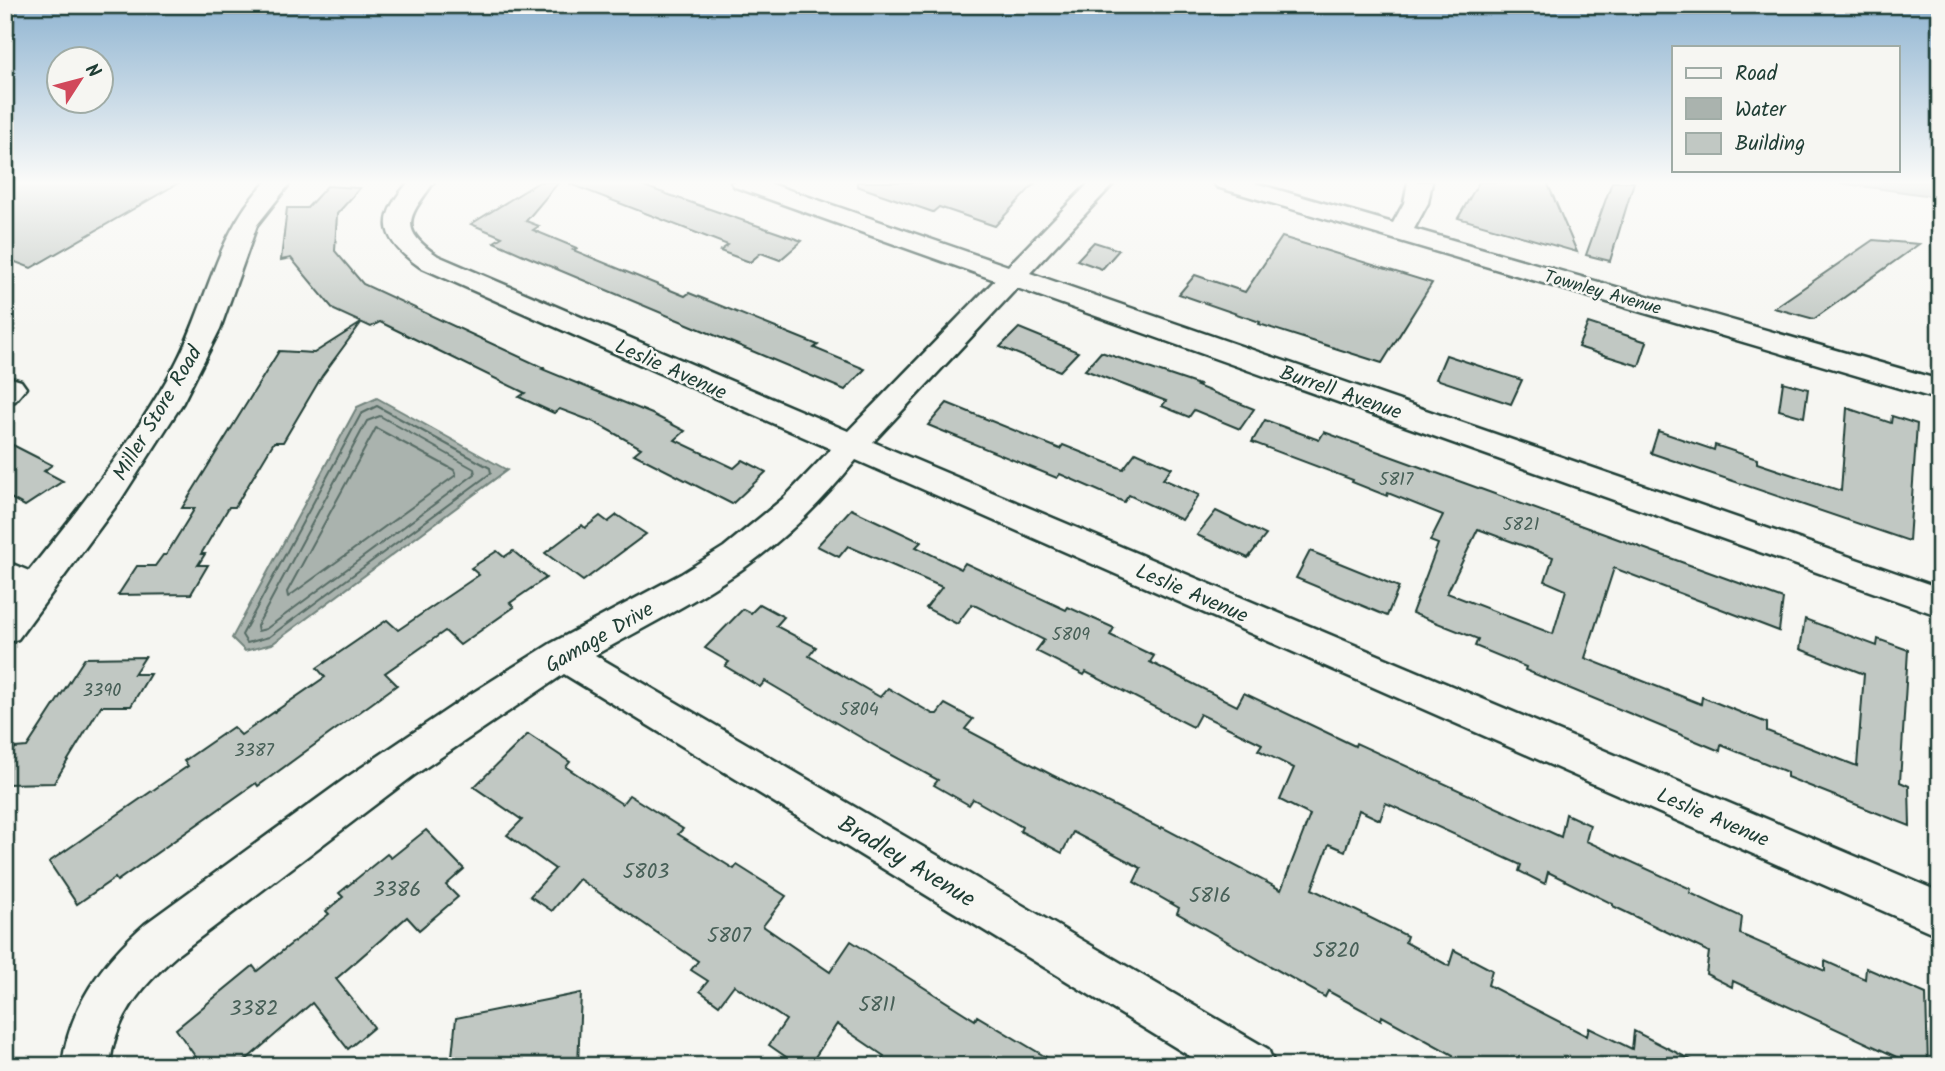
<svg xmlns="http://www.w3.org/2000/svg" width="1945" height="1071" font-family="Kalam,sans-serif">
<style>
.water{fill:#aab3ae;stroke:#72847d;stroke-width:2}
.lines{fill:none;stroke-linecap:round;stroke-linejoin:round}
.shore{stroke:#576c65;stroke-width:2}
.building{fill:#c1c8c3;stroke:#1f3d34;stroke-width:2;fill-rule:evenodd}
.minor-casing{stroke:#1f3d34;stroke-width:5}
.minor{fill:#f6f6f2;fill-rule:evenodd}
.labels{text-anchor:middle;stroke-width:5;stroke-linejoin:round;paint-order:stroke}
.far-street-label{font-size:18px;fill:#1f3d34;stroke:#f6f6f2}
.number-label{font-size:18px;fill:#486058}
.street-label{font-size:21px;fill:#1f3d34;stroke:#f6f6f2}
.near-number-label{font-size:21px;fill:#486058}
.near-street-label{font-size:24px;fill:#1f3d34;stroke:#f6f6f2}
</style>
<rect width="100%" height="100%" fill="#f6f6f2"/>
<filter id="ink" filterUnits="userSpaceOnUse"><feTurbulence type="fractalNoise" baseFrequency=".0143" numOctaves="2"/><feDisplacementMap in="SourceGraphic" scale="14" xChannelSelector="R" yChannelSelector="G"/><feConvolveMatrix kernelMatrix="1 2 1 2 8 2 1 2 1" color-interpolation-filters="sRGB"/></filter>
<g filter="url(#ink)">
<!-- water -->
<g class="water">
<polygon points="1832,182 1940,182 1940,197"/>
<polygon points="377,398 507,470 272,644 245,651 232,638 357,407"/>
</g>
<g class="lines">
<!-- shore -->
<g class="shore">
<polygon points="377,406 490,468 491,473 269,637 247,643 242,635 361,414"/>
<polygon points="380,416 474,469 475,474 266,629 258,631 257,626 367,421"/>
<polygon points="376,428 454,470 456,475 288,597 287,592"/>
</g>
</g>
<!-- building -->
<g class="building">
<polygon points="5,182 180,182 31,268 5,258"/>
<polygon points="539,182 559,182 526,221 539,226 533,230 577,248 573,250 685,296 689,293 818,345 814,348 865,369 845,390 528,257 494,242 502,237 471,224"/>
<polygon points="571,182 632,182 802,241 780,260 761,253 750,262 720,251 728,245 570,184"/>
<polygon points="857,182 1036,182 995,226 939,207 933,212 857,186"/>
<polygon points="1479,182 1547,182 1577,252 1458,218"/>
<polygon points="1612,182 1634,182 1610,261 1586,255"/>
<polygon points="327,186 360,188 337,214 335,251 363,284 544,368 542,369 652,414 685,431 675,440 734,468 743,460 766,472 732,504 634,454 641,448 594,422 560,409 554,413 519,397 525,393 380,322 371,327 334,310 291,258 281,260 287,208 307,208"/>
<polygon points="1282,237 1432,283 1382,363 1259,324 1260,322 1179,294 1195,275 1245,292"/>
<polygon points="1873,240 1919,244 1814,319 1774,308"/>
<polygon points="1094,242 1119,250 1102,269 1077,260"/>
<polygon points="361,323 322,376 283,442 274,442 235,507 229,507 201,554 205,554 198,565 208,565 191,594 118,595 137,566 155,566 163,555 166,555 195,508 182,508 279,351 314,353"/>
<polygon points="1588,323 1647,342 1639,366 1578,347"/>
<polygon points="1019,328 1078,352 1060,371 1000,347"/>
<polygon points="1101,352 1199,385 1197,386 1254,409 1240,429 1194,410 1189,417 1162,406 1166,401 1085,370"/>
<polygon points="1446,355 1522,380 1511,404 1436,379"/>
<polygon points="1783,382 1808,389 1804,417 1779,410"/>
<polygon points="947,403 1060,449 1063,445 1123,469 1136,452 1172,468 1163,479 1199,495 1182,520 1129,495 1124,502 1060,474 1057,478 928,425"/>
<polygon points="1847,408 1891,423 1892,416 1917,424 1909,541 1651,453 1658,431 1714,450 1715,445 1757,459 1757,463 1841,491"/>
<path d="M1265 420 1319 440 1324 432 1783 599 1779 631 1614 568 1585 658 1701 704 1702 697 1767 723V731L1857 766 1864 674 1800 649 1805 619 1877 646 1878 639 1908 650 1900 782 1909 786 1910 826 1787 777V772L1721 745 1720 751 1525 670 1526 667 1475 646 1478 639 1412 613 1438 544 1430 541 1443 515 1388 493 1387 496 1352 482 1353 480 1252 442ZM1478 529 1553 557 1545 581 1566 590 1553 634 1447 593Z"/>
<polygon points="5,441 52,465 44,471 63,481 25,506 5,495"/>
<polygon points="851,509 921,542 916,547 961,569 965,563 1066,610 1068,607 1114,628 1110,635 1154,656 1150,662 1237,706 1244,693 1355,746 1356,743 1561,837 1566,814 1590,825 1586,841 1691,889 1690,893 1742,917 1740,934 1825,971 1825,961 1865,979 1866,968 1926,994 1928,1066 1916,1066 1733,981 1732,987 1706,974 1709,952 1613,906 1613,904 1548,872 1545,884 1519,871 1521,865 1386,803 1380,820 1359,810 1345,851 1329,844 1312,889 1407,936 1405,942 1449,966 1454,950 1492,970 1488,985 1587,1036 1589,1028 1632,1049 1634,1031 1703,1066 1450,1066 1453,1055 1382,1016 1381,1020 1328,991 1325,997 1177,913 1179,908 1134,882 1141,868 1073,832 1062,853 1020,831 1022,827 973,799 969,805 934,785 938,780 877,747 765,681 760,687 725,666 729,662 705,648 743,609 751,613 760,604 784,617 776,626 816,647 809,656 880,697 888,688 933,714 937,714 945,704 973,719 965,729 1052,775 1161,829 1162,827 1281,890 1310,815 1280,800 1294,768 1258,750 1262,744 1200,714 1193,727 1086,672 1084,675 1036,651 1044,640 972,604 957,624 926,608 942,587 848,546 839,557 817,546"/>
<polygon points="1216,511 1266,535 1248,558 1197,535"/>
<polygon points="617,515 646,534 583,581 545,553 582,525 585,528 600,516 608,522"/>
<polygon points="497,551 504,557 513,551 546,578 510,603 514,607 460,645 445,631 385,673 397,685 258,786 256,783 117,881 115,878 77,904 49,862 188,766 184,761 233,727 241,735 325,677 317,668 387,620 398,630 479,575 471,568"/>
<polygon points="1310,551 1399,587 1387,616 1296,578"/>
<polygon points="145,657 134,674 150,674 131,706 101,706 54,783 5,784 5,763 15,748 27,747 85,658"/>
<polygon points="528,734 570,762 566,767 622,804 629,795 683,829 678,834 734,869 737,865 786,896 763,926 830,972 851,941 975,1020 977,1016 1061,1066 878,1066 884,1056 837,1024 809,1066 799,1066 769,1045 786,1020 734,985 719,1005 700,991 708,981 691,970 698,961 579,879 552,911 530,896 555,869 507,835 522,820 474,787"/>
<polygon points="426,830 464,869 446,885 458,897 419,930 407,917 336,979 374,1027 348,1049 312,1003 239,1066 202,1066 176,1029 253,966 257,971 329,914 326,911 343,897 339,893 387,854 391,858"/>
<polygon points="581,993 578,1066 451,1066 456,1018"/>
</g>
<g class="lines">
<!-- minor casing -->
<g class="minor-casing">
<g id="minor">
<path d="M266 182H291L257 225 220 329 182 404 121 499 18 639 5 643V602L12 594 5 590V561L29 571C81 506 134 440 174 367 207 306 216 232 266 182Z"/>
<path d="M409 182H434C410 216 396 228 438 256L848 431 995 280 735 187 731 182H766L1008 266 1090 182H1115L1030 273 1940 588V616L1017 288 873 442 1940 892V936L856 460C825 499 789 535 748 565 700 600 646 626 595 655L1268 1049 1275 1066H1206L564 674 413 776 177 955C142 986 114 1018 110 1066H62C69 1007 102 962 145 924L346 778 466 697 550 644 681 574 724 547 785 497 831 449 420 267C380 239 376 218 409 182Z"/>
<polygon points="1213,182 1251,182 1393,223 1404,203 1408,182 1432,182 1428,203 1414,229 1940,380 1940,400 1217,187"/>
<polygon points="11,378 21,381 26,388 15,401 5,404 5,380"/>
</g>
</g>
<!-- minor -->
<use href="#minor" class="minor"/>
</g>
</g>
<!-- sky -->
<linearGradient id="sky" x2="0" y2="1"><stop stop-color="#8fb4d1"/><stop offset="0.55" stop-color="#fbfbf9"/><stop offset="1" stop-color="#fbfbf9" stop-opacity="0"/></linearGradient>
<rect width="1945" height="332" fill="url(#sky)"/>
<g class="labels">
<!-- far-street labels -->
<g class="far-street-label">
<text transform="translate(1603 292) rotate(16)" y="6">Townley Avenue</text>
</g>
<!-- number labels -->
<g class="number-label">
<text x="1396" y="485">5817</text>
<text x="1521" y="530">5821</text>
<text x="1071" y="640">5809</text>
<text x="102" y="696">3390</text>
<text x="859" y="715">5804</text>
<text x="254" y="756">3387</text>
</g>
<!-- street labels -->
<g class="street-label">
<text transform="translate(671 369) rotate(24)" y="7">Leslie Avenue</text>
<text transform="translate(1341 392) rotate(19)" y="7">Burrell Avenue</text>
<text transform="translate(157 413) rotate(-59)" y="7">Miller Store Road</text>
<text transform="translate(1192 593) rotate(23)" y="7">Leslie Avenue</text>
<text transform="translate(599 637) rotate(-30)" y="7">Gamage Drive</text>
<text transform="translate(1713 817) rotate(23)" y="7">Leslie Avenue</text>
</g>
<!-- near-number labels -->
<g class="near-number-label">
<text x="646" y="878">5803</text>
<text x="397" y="896">3386</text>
<text x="1210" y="902">5816</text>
<text x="729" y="942">5807</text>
<text x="1336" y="957">5820</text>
<text x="877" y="1011">5811</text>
<text x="254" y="1015">3382</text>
</g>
<!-- near-street labels -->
<g class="near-street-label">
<text transform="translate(907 861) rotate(31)" y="8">Bradley Avenue</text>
</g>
</g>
<!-- margin -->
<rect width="1945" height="1071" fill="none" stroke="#f6f6f2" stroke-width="28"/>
<rect x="14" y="14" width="1917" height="1043" fill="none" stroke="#1f3d34" stroke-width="2.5" filter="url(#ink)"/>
<!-- legend -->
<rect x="1672" y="46" width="228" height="126" fill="#f6f6f2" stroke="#a0aca6" stroke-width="2"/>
<rect x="1686" y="68" width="35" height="10" fill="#f6f6f2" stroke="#a0aca6" stroke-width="2"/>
<text x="1735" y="80" font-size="21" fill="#1f3d34">Road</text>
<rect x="1686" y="98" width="35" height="21" fill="#aab3ae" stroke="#a0aca6" stroke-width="2"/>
<text x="1735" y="116" font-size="21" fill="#1f3d34">Water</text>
<rect x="1686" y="133" width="35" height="21" fill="#c1c8c3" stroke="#a0aca6" stroke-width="2"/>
<text x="1735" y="150" font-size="21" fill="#1f3d34">Building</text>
<!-- north arrow -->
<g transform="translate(80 80) rotate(54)"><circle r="33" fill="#f6f6f2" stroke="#a0aca6" stroke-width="2"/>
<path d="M0-5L12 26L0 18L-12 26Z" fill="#d1495b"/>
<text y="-10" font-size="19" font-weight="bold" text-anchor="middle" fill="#1f3d34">N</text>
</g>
</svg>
